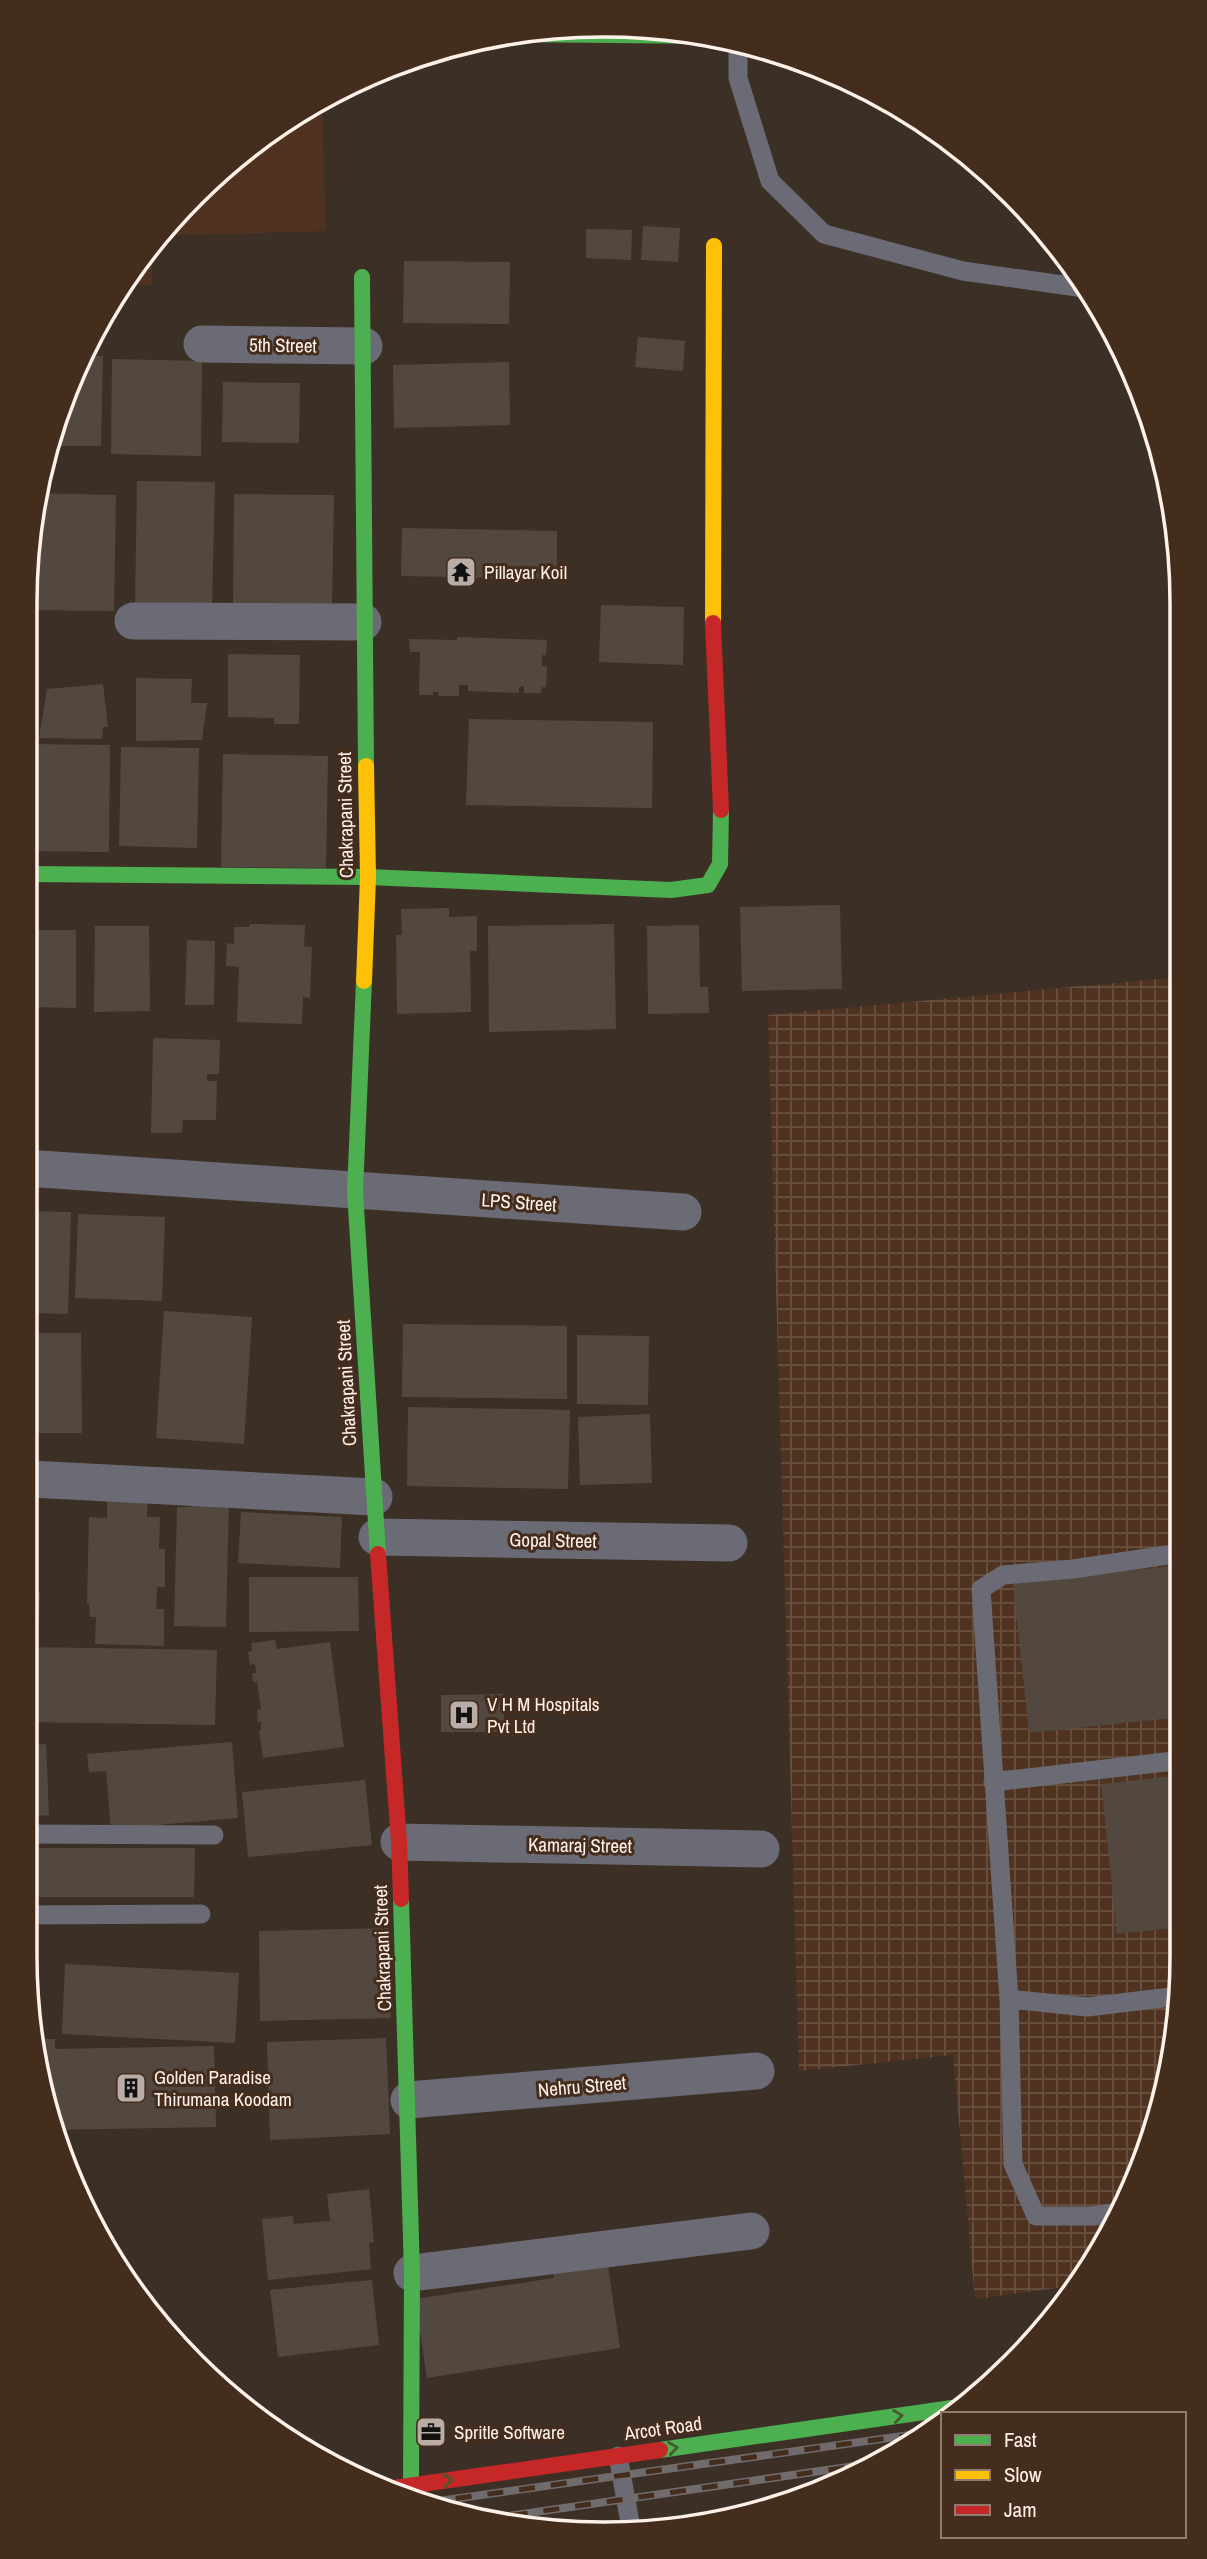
<svg xmlns="http://www.w3.org/2000/svg" width="1207" height="2559" font-family="'Archivo Narrow',sans-serif">
<style>
.built{fill:#4f3220}
.industrial{fill:url(#industrial-grid)}
.building{fill:#534840}
.lines{fill:none;stroke-linecap:round;stroke-linejoin:round}
.lane{stroke:#6a6b74;stroke-width:19}
.street{stroke:#6a6b74;stroke-width:37}
.fast{stroke:#4caf50;stroke-width:16}
.slow{stroke:#ffc107;stroke-width:16}
.jam{stroke:#c62828;stroke-width:16}
.rail-casing{stroke:#706c6d;stroke-width:8}
.rail{stroke:#452d1d;stroke-width:5;stroke-dasharray:16;stroke-linecap:butt}
.oneway{stroke:#475a2f}
.labels{text-anchor:middle;stroke-width:6;stroke-linejoin:round;paint-order:stroke}
.street-label{font-size:19px;fill:#fef1e9;stroke:#452d1d}
.poi-label{font-size:19px;fill:#fef1e9;stroke:#452d1d;text-anchor:start}
.rim{fill:none;stroke:#fef1e9;stroke-width:3.5}
</style>
<defs>
<pattern id="industrial-grid" width="8" height="8" patternUnits="userSpaceOnUse" patternTransform="scale(1.75)"><rect width="8" height="8" fill="#4f3220"/><path d="M0 4h8M4 0v8" fill="none" stroke="#695040"/></pattern>
</defs>
<rect width="100%" height="100%" fill="#3c2f26"/>
<!-- built -->
<g class="built">
<polygon points="322,101 326,231 160,236 194,194 282,122"/>
<polygon points="151,247 152,285 120,286 122,281"/>
<polygon points="750,2508 679,2529 591,2527"/>
</g>
<!-- industrial -->
<polygon class="industrial" points="1179,977 1182,1956 1171,2069 1138,2177 1078,2285 975,2299 953,2055 799,2071 768,1015"/>
<!-- building -->
<g class="building">
<polygon points="643,226 680,228 678,262 641,260"/>
<polygon points="586,229 632,230 631,260 586,258"/>
<polygon points="404,261 510,262 509,324 403,323"/>
<polygon points="638,337 685,341 683,371 635,367"/>
<polygon points="83,355 103,356 101,446 49,446 69,382"/>
<polygon points="112,359 202,361 201,456 111,454"/>
<polygon points="509,362 510,425 394,428 393,365"/>
<polygon points="223,382 300,383 299,443 222,442"/>
<polygon points="137,481 215,482 212,608 135,607"/>
<polygon points="35,493 116,495 114,611 25,610"/>
<polygon points="234,494 334,495 332,606 233,605"/>
<polygon points="402,528 557,531 557,579 401,576"/>
<polygon points="601,605 684,607 683,665 599,662"/>
<polygon points="457,637 547,640 546,655 542,655 542,666 547,666 546,687 542,687 541,693 524,693 524,686 519,687 519,693 468,691 468,685 459,685 459,696 439,696 438,692 433,692 433,695 419,695 420,652 410,652 409,639 457,640"/>
<polygon points="228,654 300,655 299,724 274,724 274,718 228,717"/>
<polygon points="136,678 192,679 191,703 207,703 202,740 136,741"/>
<polygon points="103,684 108,727 103,727 102,739 39,738 47,689"/>
<polygon points="469,719 653,722 652,808 466,805"/>
<polygon points="25,744 110,745 109,852 25,851"/>
<polygon points="121,747 199,748 197,848 119,846"/>
<polygon points="223,754 328,756 326,868 221,867"/>
<polygon points="840,905 842,989 742,991 740,907"/>
<polygon points="449,908 449,917 477,916 477,951 470,951 471,1012 397,1014 396,935 402,935 401,909"/>
<polygon points="250,924 305,925 304,946 312,947 310,998 303,997 302,1024 237,1022 239,967 226,966 227,943 234,944 234,927 249,927"/>
<polygon points="614,924 616,1029 489,1032 488,926"/>
<polygon points="699,925 700,987 708,987 709,1013 648,1014 647,926"/>
<polygon points="95,926 149,926 150,1011 94,1012"/>
<polygon points="33,930 76,930 76,1008 33,1007"/>
<polygon points="187,940 215,941 214,1005 185,1005"/>
<polygon points="153,1038 220,1040 219,1074 207,1074 207,1081 217,1081 216,1120 183,1120 182,1133 151,1133"/>
<polygon points="25,1211 71,1212 68,1314 25,1313"/>
<polygon points="78,1214 165,1217 162,1301 75,1298"/>
<polygon points="164,1311 252,1317 244,1444 156,1438"/>
<polygon points="403,1324 567,1326 567,1399 402,1397"/>
<polygon points="25,1333 81,1333 82,1433 25,1433"/>
<polygon points="577,1335 649,1336 648,1405 577,1404"/>
<polygon points="408,1407 570,1410 568,1489 407,1486"/>
<polygon points="650,1414 652,1483 580,1485 578,1417"/>
<polygon points="107,1492 148,1492 147,1517 160,1517 159,1549 165,1549 165,1587 157,1587 156,1609 164,1609 164,1646 95,1644 96,1617 90,1617 89,1604 87,1604 89,1517 107,1518"/>
<polygon points="191,1497 229,1498 226,1627 174,1626 177,1507 191,1507"/>
<polygon points="241,1512 342,1517 340,1568 238,1563"/>
<polygon points="1181,1565 1182,1717 1029,1733 1013,1583"/>
<polygon points="249,1577 358,1577 359,1631 249,1632"/>
<polygon points="25,1591 40,1592 38,1638 25,1637"/>
<polygon points="275,1640 277,1649 330,1642 344,1747 263,1758 259,1730 261,1730 261,1722 258,1722 257,1710 261,1709 257,1682 253,1682 252,1673 256,1673 255,1664 250,1665 248,1652 252,1651 251,1643"/>
<polygon points="25,1647 217,1650 215,1725 25,1722"/>
<polygon points="504,1694 504,1732 441,1732 441,1695"/>
<polygon points="232,1742 238,1818 111,1829 106,1771 89,1772 87,1754"/>
<polygon points="46,1744 49,1815 25,1817 25,1746"/>
<polygon points="1182,1775 1182,1927 1117,1934 1101,1784"/>
<polygon points="365,1780 372,1845 248,1857 242,1792"/>
<polygon points="25,1848 195,1848 194,1897 25,1897"/>
<polygon points="25,1925 33,1925 31,1987 24,1955"/>
<polygon points="389,1928 391,2018 260,2021 259,1931"/>
<polygon points="65,1964 239,1973 235,2043 62,2034"/>
<polygon points="1178,1998 1174,2040 1173,2040 1169,1999"/>
<polygon points="386,2038 390,2134 270,2140 267,2042"/>
<polygon points="38,2039 55,2039 55,2049 214,2046 216,2127 53,2130"/>
<polygon points="369,2189 374,2242 369,2243 371,2269 268,2280 262,2219 293,2216 294,2224 330,2221 327,2194"/>
<polygon points="607,2259 620,2348 427,2378 415,2299 554,2278 552,2268"/>
<polygon points="372,2280 379,2345 278,2357 270,2290"/>
</g>
<g class="lines">
<!-- lane -->
<g class="lane">
<polyline points="738,42 738,78 770,181 824,234 963,271 1084,288"/>
<polyline points="993,1782 1182,1760"/>
<polyline points="25,1834 214,1835"/>
<polyline points="25,1915 201,1914"/>
<polyline points="1009,1999 981,1589 1003,1575 1073,1569 1181,1553"/>
<polyline points="1120,2212 1093,2216 1036,2216 1013,2164 1009,1999 1087,2007 1179,1996"/>
<polyline points="618,2456 631,2528"/>
</g>
<!-- street -->
<g class="street">
<polyline points="202,344 364,346"/>
<polyline points="133,621 363,622"/>
<polyline points="25,1168 683,1212"/>
<polyline points="31,1479 374,1497"/>
<polyline points="377,1537 729,1543"/>
<polyline points="399,1842 761,1849"/>
<polyline points="409,2100 756,2071"/>
<polyline points="412,2273 751,2231"/>
</g>
<!-- fast -->
<g class="fast">
<polyline points="502,34 717,36"/>
<polyline points="362,277 366,766"/>
<polyline points="25,874 368,877 671,890 708,885 720,864 721,810"/>
<polyline points="364,981 355,1192 378,1554"/>
<polyline points="401,1899 412,2273 411,2485"/>
<polyline points="660,2450 952,2408"/>
</g>
<!-- slow -->
<g class="slow">
<polyline points="713,623 714,246"/>
<polyline points="364,981 368,877 366,766"/>
</g>
<!-- jam -->
<g class="jam">
<polyline points="713,623 721,810"/>
<polyline points="378,1554 399,1842 401,1899"/>
<polyline points="380,2490 660,2450"/>
</g>
<!-- rail casing -->
<g class="rail-casing">
<g id="rail">
<polyline points="424,2503 917,2434"/>
<polyline points="480,2520 876,2463"/>
</g>
</g>
<!-- rail -->
<use href="#rail" class="rail"/>
</g>
<!-- one-way arrows -->
<defs><path id="oneway-chevron" d="M-2-3.5L2.5 0L-2 3.5" fill="none" stroke-width="1.6" stroke-linecap="round" stroke-linejoin="round" transform="scale(1.75)"/></defs>
<g class="oneway">
<use href="#oneway-chevron" transform="translate(898 2416) rotate(-8)"/>
<use href="#oneway-chevron" transform="translate(673 2448) rotate(-8)"/>
<use href="#oneway-chevron" transform="translate(448 2480) rotate(-8)"/>
</g>
<!-- icons -->
<defs>
<g id="temple-square" transform="scale(1.575)"><rect x="-9" y="-9" width="18" height="18" rx="4" fill="#baada5" stroke="#452d1d"/><path d="M0-6L5-2H3V0L6.5 2.5H4V6H1.5V3h-3V6H-4V2.5H-6.5L-3 0V-2H-5Z" fill="#111"/></g>
<g id="hospital-square" transform="scale(1.575)"><rect x="-9" y="-9" width="18" height="18" rx="4" fill="#baada5" stroke="#452d1d"/><path d="M-5-5h3v3.5h4V-5h3V5h-3V1.5h-4V5h-3Z" fill="#111"/></g>
<g id="building-square" transform="scale(1.575)"><rect x="-9" y="-9" width="18" height="18" rx="4" fill="#baada5" stroke="#452d1d"/><path d="M-4-6H4V6H1V3H-1V6H-4ZM-2.5-4.3h1.7v1.8h-1.7ZM.8-4.3h1.7v1.8H.8ZM-2.5-1h1.7V.8h-1.7ZM.8-1h1.7V.8H.8Z" fill="#111"/></g>
<g id="office-square" transform="scale(1.575)"><rect x="-9" y="-9" width="18" height="18" rx="4" fill="#baada5" stroke="#452d1d"/><path d="M-6-3h4V-5.5h4V-3h4V5H-6ZM-1-4.5V-3h2v-1.5ZM-6 0V1H6V0Z" fill="#111"/></g>
</defs>
<g fill-rule="evenodd">
<use href="#temple-square" x="461" y="572"/>
<use href="#hospital-square" x="464" y="1715"/>
<use href="#building-square" x="131" y="2088"/>
<use href="#office-square" x="431" y="2432"/>
</g>
<g class="labels">
<!-- street labels -->
<g class="street-label">
<text transform="translate(283 345) rotate(1)" y="7">5th Street</text>
<text transform="translate(345 815) rotate(-91)" y="7">Chakrapani Street</text>
<text transform="translate(519 1202) rotate(4)" y="7">LPS Street</text>
<text transform="translate(346 1383) rotate(-93)" y="7">Chakrapani Street</text>
<text transform="translate(553 1540) rotate(1)" y="7">Gopal Street</text>
<text transform="translate(580 1845) rotate(1)" y="7">Kamaraj Street</text>
<text transform="translate(382 1948) rotate(-92)" y="7">Chakrapani Street</text>
<text transform="translate(582 2086) rotate(-5)" y="7">Nehru Street</text>
<text transform="translate(663 2428) rotate(-8)" y="7">Arcot Road</text>
</g>
<!-- poi labels -->
<g class="poi-label">
<text x="484" y="579">Pillayar Koil</text>
<text x="487" y="1711">V H M Hospitals<tspan x="487" dy="22">Pvt Ltd</tspan></text>
<text x="154" y="2084">Golden Paradise<tspan x="154" dy="22">Thirumana Koodam</tspan></text>
<text x="454" y="2439">Spritle Software</text>
</g>
</g>
<!-- crop -->
<path d="M0 0H1207V2559H0ZM603 37H604A566 566 0 0 1 1170 603V1956A566 566 0 0 1 604 2522H603A566 566 0 0 1 37 1956V603A566 566 0 0 1 603 37Z" fill="#452d1d" fill-rule="evenodd"/>
<path class="rim" d="M603 37H604A566 566 0 0 1 1170 603V1956A566 566 0 0 1 604 2522H603A566 566 0 0 1 37 1956V603A566 566 0 0 1 603 37Z"/>
<!-- legend -->
<rect x="941" y="2412" width="245" height="126" fill="#452d1d" stroke="#8f7b6f" stroke-width="2"/>
<rect x="955" y="2435" width="35" height="10" fill="#4caf50" stroke="#8f7b6f" stroke-width="2"/>
<text x="1004" y="2447" font-size="21" fill="#fef1e9">Fast</text>
<rect x="955" y="2470" width="35" height="10" fill="#ffc107" stroke="#8f7b6f" stroke-width="2"/>
<text x="1004" y="2482" font-size="21" fill="#fef1e9">Slow</text>
<rect x="955" y="2505" width="35" height="10" fill="#c62828" stroke="#8f7b6f" stroke-width="2"/>
<text x="1004" y="2517" font-size="21" fill="#fef1e9">Jam</text>
</svg>
